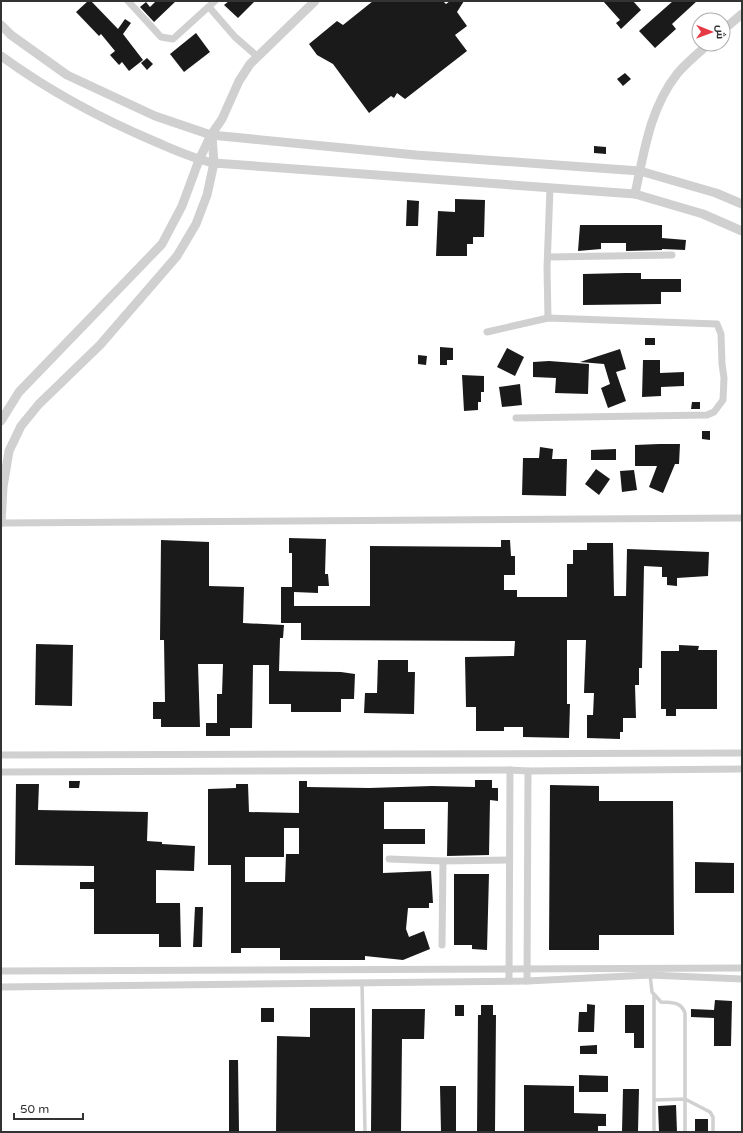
<svg xmlns="http://www.w3.org/2000/svg" width="743" height="1133" font-family="'Varela Round',Cairo,sans-serif">
<style>
.building{fill:#1a1a1a;fill-rule:evenodd}
.lines{fill:none;stroke-linecap:round;stroke-linejoin:round}
.service{stroke:#d0d0d0;stroke-width:3.5}
.minor{stroke:#d0d0d0;stroke-width:7}
.tertiary{stroke:#d0d0d0;stroke-width:9}
</style>
<rect width="100%" height="100%" fill="#fff"/>
<!-- building -->
<g class="building">
<polygon points="88,1 91,1 118,29 125,19 131,23 123,34 143,60 129,71 122,62 119,65 110,55 115,51 101,34 99,36 76,12"/>
<polygon points="156,1 176,1 154,22 140,7 146,2 150,7"/>
<polygon points="229,1 255,1 238,18 224,5"/>
<polygon points="373,1 443,1 446,4 450,1 464,1 457,12 467,26 455,35 467,51 405,99 397,93 394,98 391,96 369,113 333,64 317,55 309,44 337,21 343,25"/>
<polygon points="603,1 633,1 641,10 621,29 616,23 620,20"/>
<polygon points="673,1 697,1 672,24 676,29 655,48 639,31"/>
<polygon points="196,33 210,52 184,72 170,54"/>
<polygon points="147,58 153,64 147,70 141,63"/>
<polygon points="625,73 631,79 623,86 617,79"/>
<polygon points="594,146 606,147 606,154 594,153"/>
<polygon points="455,199 485,200 484,237 473,237 473,244 467,244 467,256 436,256 438,211 455,212"/>
<polygon points="407,200 419,201 418,226 406,226"/>
<polygon points="580,225 662,225 662,238 686,240 685,250 662,249 662,250 626,251 626,243 601,243 601,249 578,251"/>
<polygon points="625,273 641,273 641,279 681,279 681,292 661,292 661,304 583,305 583,274"/>
<rect x="645" y="338" width="10" height="7"/>
<polygon points="440,347 453,348 453,360 447,360 447,365 440,365"/>
<polygon points="507,348 524,357 515,376 497,367"/>
<polygon points="620,349 626,369 616,372 626,401 608,408 601,388 610,384 604,364 580,362"/>
<polygon points="418,355 427,356 426,365 418,364"/>
<polygon points="643,360 660,360 660,373 684,372 684,386 661,387 661,396 642,397"/>
<polygon points="549,361 589,364 588,394 555,393 556,378 533,377 533,362"/>
<polygon points="462,375 484,376 484,392 481,392 481,402 478,402 478,410 464,411"/>
<polygon points="520,384 522,405 502,407 499,387"/>
<polygon points="692,402 700,402 700,409 691,409"/>
<polygon points="702,431 710,431 710,440 702,439"/>
<polygon points="659,444 680,444 679,464 675,464 663,493 649,487 657,466 635,466 635,445"/>
<polygon points="540,447 553,449 552,459 567,459 566,496 522,495 523,458 539,458"/>
<polygon points="616,449 616,460 591,460 591,450"/>
<polygon points="596,469 610,479 599,495 585,484"/>
<polygon points="634,470 637,490 622,492 620,471"/>
<polygon points="289,538 326,539 325,574 328,574 329,586 318,586 318,593 294,592 294,606 370,606 370,546 501,547 501,540 510,540 511,556 515,556 515,575 504,575 504,590 517,590 517,597 567,597 567,564 573,564 573,550 587,550 587,543 613,543 614,596 626,596 627,549 709,552 708,576 677,578 677,586 667,585 667,577 662,577 662,567 644,566 642,668 639,668 639,685 635,685 636,718 623,718 623,732 620,732 620,739 587,738 587,715 593,715 594,693 584,693 586,640 567,640 567,704 570,704 569,738 523,737 523,727 504,727 504,731 476,731 476,707 466,707 465,657 514,656 515,641 301,640 301,623 281,623 281,587 292,587 292,553 289,553"/>
<polygon points="161,540 209,542 209,586 244,587 243,623 284,625 283,638 280,638 279,671 341,672 355,674 354,699 341,699 341,712 291,712 291,704 269,704 269,665 253,665 252,728 230,728 230,736 206,736 206,723 217,723 217,694 222,694 223,664 198,664 200,727 161,727 161,719 153,719 153,702 165,702 164,640 160,640"/>
<polygon points="36,644 73,645 72,706 35,705"/>
<polygon points="679,645 699,646 698,650 717,650 717,709 676,709 676,716 666,716 666,709 661,709 661,651 679,651"/>
<polygon points="378,660 408,660 408,672 415,672 414,714 364,713 365,693 377,693"/>
<path d="M475 780H492V788H498V801L490 800 489 855 447 856 448 802H384V829H425V844H383V873L431 871 433 903H429V908H408L406 929 409 937 424 931 430 949 403 960 365 956V960H280V948H241V953H231V865H208V789L236 788V784H248L249 812 299 813V781H307V787L369 788 432 786 475 787ZM284 828H299V854H286L285 882H245V857H284Z"/>
<polygon points="69,781 80,781 79,788 69,788"/>
<polygon points="16,784 39,784 38,810 148,812 147,841 162,842 162,844 195,846 194,871 156,870 156,903 180,903 181,947 159,947 159,934 94,934 94,889 80,889 80,882 94,882 94,866 15,865"/>
<polygon points="550,785 599,786 599,801 673,801 674,935 599,935 599,950 549,950"/>
<polygon points="695,862 734,863 734,893 695,893"/>
<polygon points="454,874 489,874 487,950 472,949 472,945 454,945"/>
<polygon points="195,907 203,907 202,947 193,947"/>
<polygon points="715,1000 732,1001 731,1046 714,1046 714,1018 691,1017 691,1009 714,1010"/>
<polygon points="587,1004 595,1005 594,1032 578,1032 579,1012 587,1012"/>
<rect x="455" y="1005" width="9" height="11"/>
<polygon points="481,1005 493,1005 493,1015 496,1015 495,1132 477,1132 478,1015 481,1015"/>
<polygon points="625,1005 644,1005 644,1048 634,1048 634,1033 625,1033"/>
<rect x="261" y="1008" width="13" height="14"/>
<polygon points="310,1008 355,1008 355,1132 276,1132 277,1036 310,1037"/>
<polygon points="372,1009 425,1009 424,1039 402,1039 401,1132 371,1132"/>
<polygon points="597,1045 597,1054 580,1054 580,1046"/>
<polygon points="229,1060 238,1060 239,1131 229,1131"/>
<polygon points="579,1075 608,1076 608,1092 579,1092"/>
<polygon points="524,1085 574,1086 574,1113 606,1114 606,1126 598,1126 598,1132 524,1132"/>
<polygon points="440,1086 456,1086 456,1132 441,1132"/>
<polygon points="623,1089 639,1089 638,1132 622,1132"/>
<polygon points="676,1105 677,1132 659,1132 658,1106"/>
<rect x="695" y="1119" width="13" height="13"/>
</g>
<g class="lines">
<!-- service -->
<g class="service">
<path d="M650 975 652 992 661 1002C671 1003 681 1001 685 1013V1132"/>
<polyline points="362,983 365,1132"/>
<polyline points="654,995 654,1132"/>
<polyline points="654,1100 685,1099 710,1112 713,1117 713,1132"/>
</g>
<!-- minor -->
<g class="minor">
<polyline points="128,1 161,37 173,39 215,1"/>
<polyline points="209,7 235,37 258,57"/>
<polyline points="549,257 672,255"/>
<polyline points="548,318 547,268 550,188"/>
<polyline points="487,332 548,318 717,324 721,334 722,364 724,378 723,400 714,412 707,415 516,418"/>
<polyline points="1,523 742,518"/>
<polyline points="1,755 742,753"/>
<polyline points="1,772 510,770 528,771 742,769"/>
<polyline points="389,859 443,861"/>
<polyline points="442,945 443,861 509,860"/>
<polyline points="1,971 742,968"/>
<polyline points="509,981 510,770"/>
<polyline points="527,981 528,771"/>
<polyline points="1,987 527,981 650,975 742,979"/>
</g>
<!-- tertiary -->
<g class="tertiary">
<polyline points="1,25 11,35 67,75 155,116 211,135 416,155 640,171 716,193 742,204"/>
<polyline points="723,30 742,14"/>
<path d="M1 56C49 91 101 119 156 142 175 150 194 159 214 163L635 194 703 214 742 231"/>
<path d="M635 194C644 152 650 108 677 74 686 63 698 54 708 44"/>
<polyline points="1,421 19,392 162,244 182,206 199,160 211,135 222,119 239,81 250,64 315,1"/>
<polyline points="1,523 3,487 9,451 21,426 39,404 100,345 177,256 196,224 207,195 214,163 212,136"/>
</g>
</g>
<!-- border -->
<rect width="743" height="1133" fill="none" stroke="#333333" stroke-width="4"/>
<!-- north arrow -->
<g transform="translate(711 32) rotate(91)"><circle r="19" fill="#ffffff" stroke="#adadad"/>
<path d="M0-3L7 15L0 10L-7 15Z" fill="#e63946"/>
<text y="-6" font-size="11" font-weight="bold" text-anchor="middle" fill="#333333">ش</text>
</g>
<!-- scale -->
<path d="M14 1113v6h69v-6" fill="none" stroke="#333333" stroke-width="2"/>
<text x="20" y="1113" font-size="12" fill="#333333" stroke="#ffffff" stroke-width="3" paint-order="stroke">50 m</text>
</svg>
